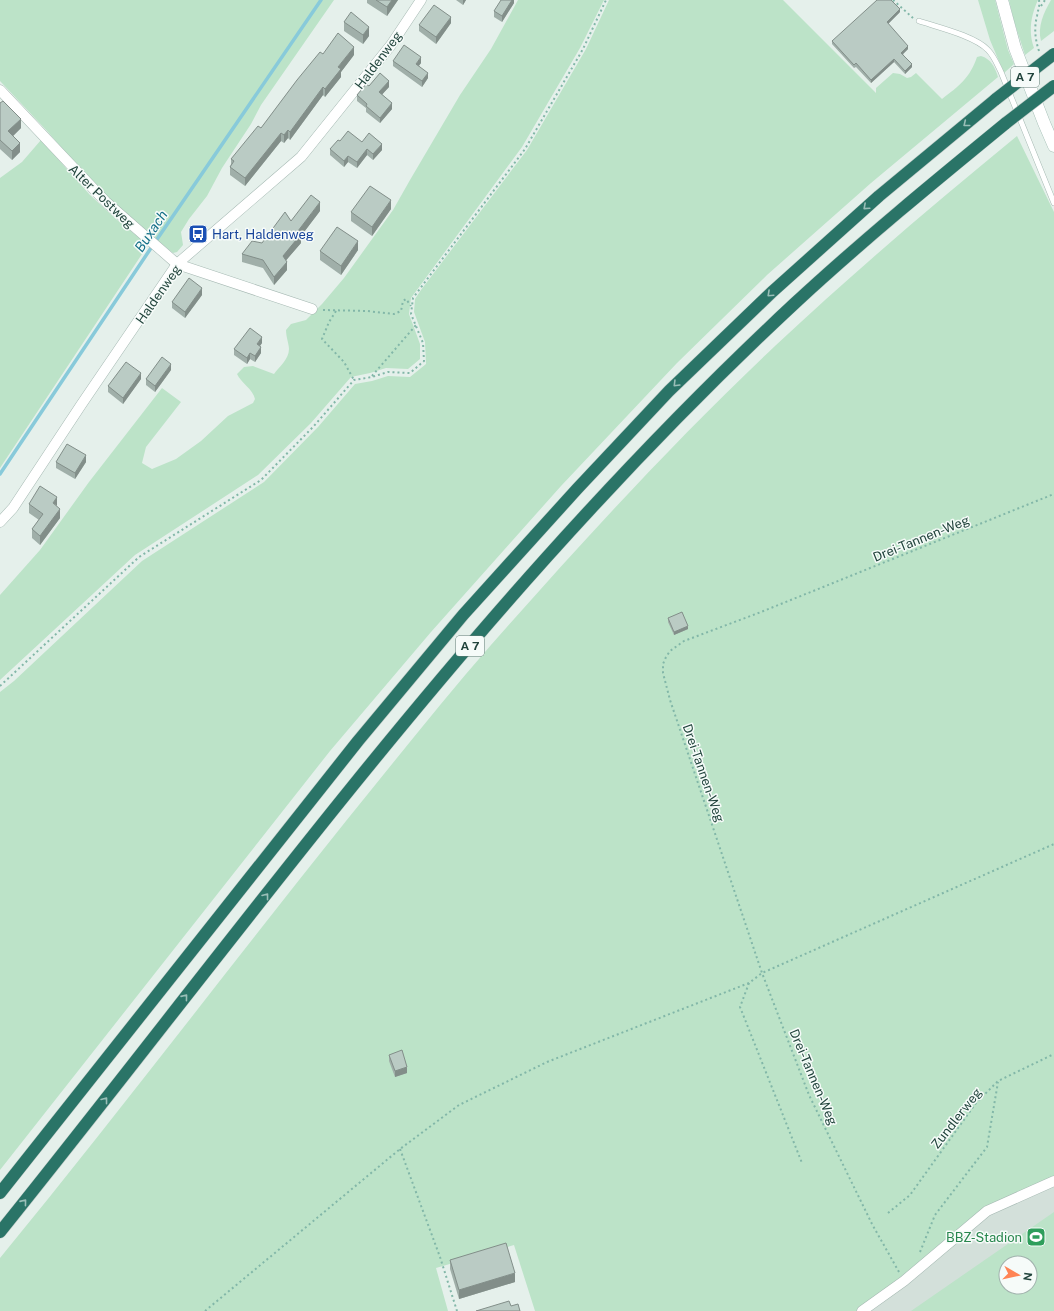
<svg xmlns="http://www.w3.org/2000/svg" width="1054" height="1311" font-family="'Public Sans',sans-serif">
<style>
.built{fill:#d3e0da;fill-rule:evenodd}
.green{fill:#bce3c8;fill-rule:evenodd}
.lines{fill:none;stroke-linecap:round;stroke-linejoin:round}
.stream{stroke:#88cada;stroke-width:3.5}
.lane-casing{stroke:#a6b9b3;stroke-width:6}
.street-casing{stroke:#a6b9b3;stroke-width:11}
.secondary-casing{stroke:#a2bdb4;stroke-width:13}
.highway-casing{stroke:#c1cbc8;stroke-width:13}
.path{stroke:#82b7a8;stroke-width:2;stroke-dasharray:2 3;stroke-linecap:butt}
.lane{stroke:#fff;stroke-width:5}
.street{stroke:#fff;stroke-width:10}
.secondary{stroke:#fff;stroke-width:12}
.highway{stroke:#2a7467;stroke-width:12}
.highway-bridge-casing{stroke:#c1cbc8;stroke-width:13;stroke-linecap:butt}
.highway-bridge{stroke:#2a7467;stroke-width:12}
.wall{fill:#a0afa9}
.shaded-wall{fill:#828e89}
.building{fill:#bacbc4;stroke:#828e89}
.oneway{stroke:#9abeb7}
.labels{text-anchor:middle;stroke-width:3;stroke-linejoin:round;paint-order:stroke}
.shield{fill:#f6fbf9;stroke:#617b75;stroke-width:1}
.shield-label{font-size:12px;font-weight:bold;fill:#21443c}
.street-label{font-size:13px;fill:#21443c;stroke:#f6fbf9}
.transit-label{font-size:13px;fill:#164399;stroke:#f6fbf9;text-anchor:start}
.leisure-label{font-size:13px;fill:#27864d;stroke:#f6fbf9;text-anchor:end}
.water-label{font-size:14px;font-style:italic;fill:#147088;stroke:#f6fbf9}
</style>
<rect width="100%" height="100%" fill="#e5f0eb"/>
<!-- built -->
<path class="built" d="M1054 1185V1311H868L988 1214ZM1006 1263H1030V1287H1006Z"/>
<!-- green -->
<g class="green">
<polygon points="0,0 334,0 261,105 251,124 222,168 207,196 189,219 181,232 183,245 177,252 173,253 132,220 108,197 70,158 48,132 0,81"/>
<path d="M518 0H604L580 48 522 147 411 298 409 314 420 344V359L408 369 386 368 370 373 351 377 311 423 258 475 135 555 0 680V595L40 550 89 482 162 388 181 402 146 447 142 463 152 469 176 459 201 441 228 416 253 403 255 399C253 389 241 383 237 374L244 367 253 366 274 374C279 367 289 359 289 349 289 344 286 337 286 330L291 324 306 320 322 304 344 278 393 210 410 180 460 95 491 49Z"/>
<path d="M609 0H783L876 93V88L893 73 900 74 907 78 911 77 916 73 942 99C959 86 970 78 977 57L981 56C991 59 995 67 998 77L871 183 767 275 677 363 561 486 431 632 330 751 0 1170V692L14 681 142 561 264 482 318 427 355 384 372 381 388 376 410 377 426 364 425 342 414 312 415 299 421 290 527 150 586 49Z"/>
<polygon points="978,0 995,0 1008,50 1014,64 1004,73 990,40"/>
<path d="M1009 0H1038C1031 15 1028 32 1034 48L1025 55 1014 21Z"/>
<path d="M1051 0H1054V31L1041 41C1037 27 1044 12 1051 0Z"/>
<path d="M1017 136 1054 212V1185L988 1214 868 1311H535L514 1245 436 1268 448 1311H0V1258C118 1114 230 966 346 821 394 762 441 702 491 645 582 542 675 440 775 346 853 273 934 204 1017 136Z"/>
<polygon points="41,140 90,195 116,219 148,245 0,468 0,178 22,162"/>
<path d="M1054 1212V1311H911ZM1006 1263H1030V1287H1006Z"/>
</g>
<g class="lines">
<!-- stream -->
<polyline class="stream" points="0,474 151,248 321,0"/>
<!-- lane casing -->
<g class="lane-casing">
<path id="lane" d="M919 21C937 27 975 36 988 50 994 56 997 64 1001 72L1054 203"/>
</g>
<!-- street casing -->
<g class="street-casing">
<g id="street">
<polyline points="0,90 106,202 177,264 312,309"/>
<polyline points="0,522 13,508 81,405 177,264 301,157 391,45 421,0"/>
<polyline points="862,1311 904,1281 987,1211 1054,1181"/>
</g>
</g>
<!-- secondary casing -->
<g class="secondary-casing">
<polyline id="secondary" points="1002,0 1015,48 1044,123 1054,146"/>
</g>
<!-- highway casing -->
<g class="highway-casing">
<g id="highway">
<polyline points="0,1193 358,741 463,615 577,489 669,391 772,292 879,196 996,99"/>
<path d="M0 1232C181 1007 353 773 546 558 625 470 708 384 794 304 862 241 934 182 1006 123"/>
</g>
</g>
<!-- path -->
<g class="path">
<polyline points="893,0 913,18"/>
<polyline points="1041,6 1045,0"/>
<path d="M1039 51C1035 39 1034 28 1037 16 1038 9 1040 7 1039 0"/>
<polyline points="323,310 367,311 394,314 401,311 403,301 406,299 411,306"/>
<polyline points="336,311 329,322 322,339 344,362 354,380"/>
<polyline points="372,376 416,325"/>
<polyline points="0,686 139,557 261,480 313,427 354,380 372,377 388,372 410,373 424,361 423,343 411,314 413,298 525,149 583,49 606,0"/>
<polyline points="749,983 740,1007 802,1163"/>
<polyline points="400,1149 440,1257 457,1311"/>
<polyline points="888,1213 910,1195 976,1103 998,1081 1054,1054"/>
<polyline points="920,1252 935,1215 987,1147 998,1082"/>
<polyline points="899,1272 872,1224 809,1095 762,973 670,700 663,673 663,664 666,657 670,651 684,641 761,612 1054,494"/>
<polyline points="205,1311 400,1149 459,1105 547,1062 749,983 762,973 1054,844"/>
</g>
<!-- lane -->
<use href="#lane" class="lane"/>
<!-- street -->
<use href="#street" class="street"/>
<!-- secondary -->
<use href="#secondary" class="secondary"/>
<!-- highway -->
<use href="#highway" class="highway"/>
<!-- highway-bridge casing -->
<g class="highway-bridge-casing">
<g id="highway-bridge">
<polyline points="996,99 1054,54"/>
<polyline points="1006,123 1054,86"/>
</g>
</g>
<!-- highway-bridge -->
<use href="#highway-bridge" class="highway-bridge"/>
</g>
<!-- wall -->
<g class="wall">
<polygon points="367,0 398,0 387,16 367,3"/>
<polygon points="456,0 466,0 463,5"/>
<polygon points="514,0 514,3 502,22 494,17 494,11"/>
<polygon points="900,12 888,24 908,49 903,54 912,67 905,74 894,62 871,83 856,67 854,68 832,44 832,41"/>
<polygon points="344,22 369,36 363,44 344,31"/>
<polygon points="451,23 436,44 419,31 419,25"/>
<polygon points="354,55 341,72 341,77 325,97 323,95 290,140 288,138 284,143 281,141 245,186 230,175 230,167 231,164 231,159 261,128"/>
<polygon points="393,61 421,63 419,66 428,78 422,87 393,66"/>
<polygon points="369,86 389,87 382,94 392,109 380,123 366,112 366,108 357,101 357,95"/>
<polygon points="0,103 21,128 13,136 20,152 12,160 0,149"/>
<polygon points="340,141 362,142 382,150 373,160 367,155 357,168 348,162 344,167 330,155 330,149"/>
<polygon points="391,209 372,236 351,221 351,212"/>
<polygon points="320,211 301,236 301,243 286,260 287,270 274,285 263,268 242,262 242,254 262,243 291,221"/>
<polygon points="358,250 341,275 320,260 320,251"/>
<polygon points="202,295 185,318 172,308 172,302"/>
<polygon points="262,343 260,346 261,353 255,362 250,359 247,364 234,355 234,349"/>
<polygon points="171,370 155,392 146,385 146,379"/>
<polygon points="141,379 123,404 108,392 108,386"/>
<polygon points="56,462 86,462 75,479 56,468"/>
<polygon points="29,504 57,506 60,518 40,545 32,538 32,529 39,520 29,513"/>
<polygon points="668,618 688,629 674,635 668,622"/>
<polygon points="389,1055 407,1073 395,1077 389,1061"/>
<polygon points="450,1260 515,1282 459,1299 450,1269"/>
</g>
<!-- shaded-wall -->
<g class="shaded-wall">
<polygon points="392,0 398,0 387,16 387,7"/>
<polygon points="463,0 466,0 463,5"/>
<polygon points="512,0 514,0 514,3 502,22 502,16"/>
<polygon points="900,9 900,12 887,25 887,22"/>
<polygon points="451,17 451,23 436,44 436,37"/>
<polygon points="369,27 369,36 363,44 363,35"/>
<polygon points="908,46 908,49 901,56 901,53"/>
<polygon points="354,47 354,55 341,72 341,77 325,97 325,89 338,67"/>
<polygon points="421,57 421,63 416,69 416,64"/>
<polygon points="894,59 894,62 871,83 871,80"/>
<polygon points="912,64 912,67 905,74 905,71"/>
<polygon points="428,73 428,78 422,87 422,81"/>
<polygon points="389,81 389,87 379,98 379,92"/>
<polygon points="323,87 323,95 290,140 290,132"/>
<polygon points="392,103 392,109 380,123 380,118"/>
<polygon points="21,119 21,128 8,141 8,131"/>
<polygon points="288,130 288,138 284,143 284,135"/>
<polygon points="281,133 281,141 245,186 245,178"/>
<polygon points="20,143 20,152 12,160 12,151"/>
<polygon points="382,144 382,150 373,160 373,154"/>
<polygon points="367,149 367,155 357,168 357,162"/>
<polygon points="348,156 348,162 344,167 344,161"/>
<polygon points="391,200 391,209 372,236 372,227"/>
<polygon points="320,202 320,211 301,236 301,243 283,264 283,256 298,231"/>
<polygon points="358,241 358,250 341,275 341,266"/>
<polygon points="287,262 287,270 274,285 274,277"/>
<polygon points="202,288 202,295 185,318 185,312"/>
<polygon points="262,337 262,343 257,350 257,344"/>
<polygon points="261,347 261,353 255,362 255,356"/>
<polygon points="250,353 250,359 247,364 247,358"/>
<polygon points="171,364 171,370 155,392 155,386"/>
<polygon points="141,373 141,379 123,404 123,398"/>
<polygon points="86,455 86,462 75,479 75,473"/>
<polygon points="57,497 57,506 53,503"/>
<polygon points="60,509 60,518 40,545 40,536"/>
<polygon points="688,626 688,629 674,635 674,632"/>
<polygon points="407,1067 407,1073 395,1077 395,1071"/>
<polygon points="515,1273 515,1282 459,1299 459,1290"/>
</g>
<!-- building -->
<g class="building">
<polygon points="376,0 392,0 387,7"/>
<polygon points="501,0 512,0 502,16 494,11"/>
<polygon points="877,0 891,0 900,9 887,22 908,46 901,53 912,64 905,71 894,59 871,80 856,63 854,65 832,41"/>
<polygon points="434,5 451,17 436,37 419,25"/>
<polygon points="351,12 369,27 363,35 344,22"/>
<polygon points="338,33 354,47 338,67 341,69 325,89 323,87 290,132 288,130 284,135 281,133 245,178 230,167 234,161 231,159 258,126 261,128 297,80 320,52 323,54"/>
<polygon points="404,45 421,57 416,64 428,73 422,81 393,61"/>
<polygon points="380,73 389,81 379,92 392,103 380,118 366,106 367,104 357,95 366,84 369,86"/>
<polygon points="3,101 21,119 8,131 20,143 12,151 0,140 0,103"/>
<polygon points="348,131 362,142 369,133 382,144 373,154 367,149 357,162 348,156 344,161 330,149 338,140 340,141"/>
<polygon points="370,186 391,200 372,227 351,212"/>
<polygon points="311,195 320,202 298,231 301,234 283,256 287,262 274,277 263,260 242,254 252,241 262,243 285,212 291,221"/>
<polygon points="337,227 358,241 341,266 320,251"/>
<polygon points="189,278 202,288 185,312 172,302"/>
<polygon points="250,328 262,337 257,344 261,347 255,356 250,353 247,358 234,349"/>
<polygon points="162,357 171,364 155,386 146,379"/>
<polygon points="126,362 141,373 123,398 108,386"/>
<polygon points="67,444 86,455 75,473 56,462"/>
<polygon points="40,486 57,497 53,503 60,509 40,536 32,529 43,514 29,504"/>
<polygon points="682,612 688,626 674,632 668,618"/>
<polygon points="402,1050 407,1067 395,1071 389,1055"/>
<polygon points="506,1243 515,1273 459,1290 450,1260"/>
<polygon points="509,1301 511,1306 518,1304 520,1311 476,1311"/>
</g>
<!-- one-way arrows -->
<defs><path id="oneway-chevron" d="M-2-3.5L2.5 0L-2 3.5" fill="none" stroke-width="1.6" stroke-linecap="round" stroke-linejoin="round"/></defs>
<g class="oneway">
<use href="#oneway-chevron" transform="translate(966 124) rotate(141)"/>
<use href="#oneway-chevron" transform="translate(866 207) rotate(138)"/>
<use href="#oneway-chevron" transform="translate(770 294) rotate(137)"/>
<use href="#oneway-chevron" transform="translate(676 384) rotate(135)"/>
<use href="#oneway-chevron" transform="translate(266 896) rotate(-52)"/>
<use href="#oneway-chevron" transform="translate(185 997) rotate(-51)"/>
<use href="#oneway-chevron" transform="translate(105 1100) rotate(-52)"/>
<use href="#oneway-chevron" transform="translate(24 1202) rotate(-51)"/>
</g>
<!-- icons -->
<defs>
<g id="bus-square" transform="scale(1)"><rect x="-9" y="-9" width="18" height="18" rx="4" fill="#1a4fb4" stroke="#f6fbf9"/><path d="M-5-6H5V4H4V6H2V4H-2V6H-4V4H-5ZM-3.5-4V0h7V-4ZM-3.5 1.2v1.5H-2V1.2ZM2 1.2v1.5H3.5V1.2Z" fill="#fff"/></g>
<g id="stadium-square" transform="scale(1)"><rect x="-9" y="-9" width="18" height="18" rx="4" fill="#2e9e5b" stroke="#f6fbf9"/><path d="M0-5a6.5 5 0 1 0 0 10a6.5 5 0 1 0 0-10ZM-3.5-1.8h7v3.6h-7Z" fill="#fff"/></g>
</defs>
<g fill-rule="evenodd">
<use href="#bus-square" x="198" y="234"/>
<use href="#stadium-square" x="1036" y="1237"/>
</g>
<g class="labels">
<!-- shield labels -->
<g class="shield">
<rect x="1011" y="67" width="28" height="20" rx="3"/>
<rect x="456" y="636" width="28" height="20" rx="3"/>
</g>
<g class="shield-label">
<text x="1025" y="81">A 7</text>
<text x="470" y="650">A 7</text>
</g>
<!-- street labels -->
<g class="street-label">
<text transform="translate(378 60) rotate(-53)" y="5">Haldenweg</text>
<text transform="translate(102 196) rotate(44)" y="5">Alter Postweg</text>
<text transform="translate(158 294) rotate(-55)" y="5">Haldenweg</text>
<text transform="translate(921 538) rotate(-22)" y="5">Drei-Tannen-Weg</text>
<text transform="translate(704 773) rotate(71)" y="5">Drei-Tannen-Weg</text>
<text transform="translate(814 1077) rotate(67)" y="5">Drei-Tannen-Weg</text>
<text transform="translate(956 1118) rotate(-52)" y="5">Zundlerweg</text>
</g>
<!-- transit labels -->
<g class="transit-label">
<text x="212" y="239">Hart, Haldenweg</text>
</g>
<!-- leisure labels -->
<g class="leisure-label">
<text x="1022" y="1242">BBZ-Stadion</text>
</g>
<!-- water labels -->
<g class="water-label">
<text transform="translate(151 231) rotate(-56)" y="5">Buxach</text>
</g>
</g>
<!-- north arrow -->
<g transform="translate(1018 1275) rotate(99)"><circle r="19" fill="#f6fbf9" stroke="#a1b2ad"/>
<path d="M0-3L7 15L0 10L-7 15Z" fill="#ff8454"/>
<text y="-6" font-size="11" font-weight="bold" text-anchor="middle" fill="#21443c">N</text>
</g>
</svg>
